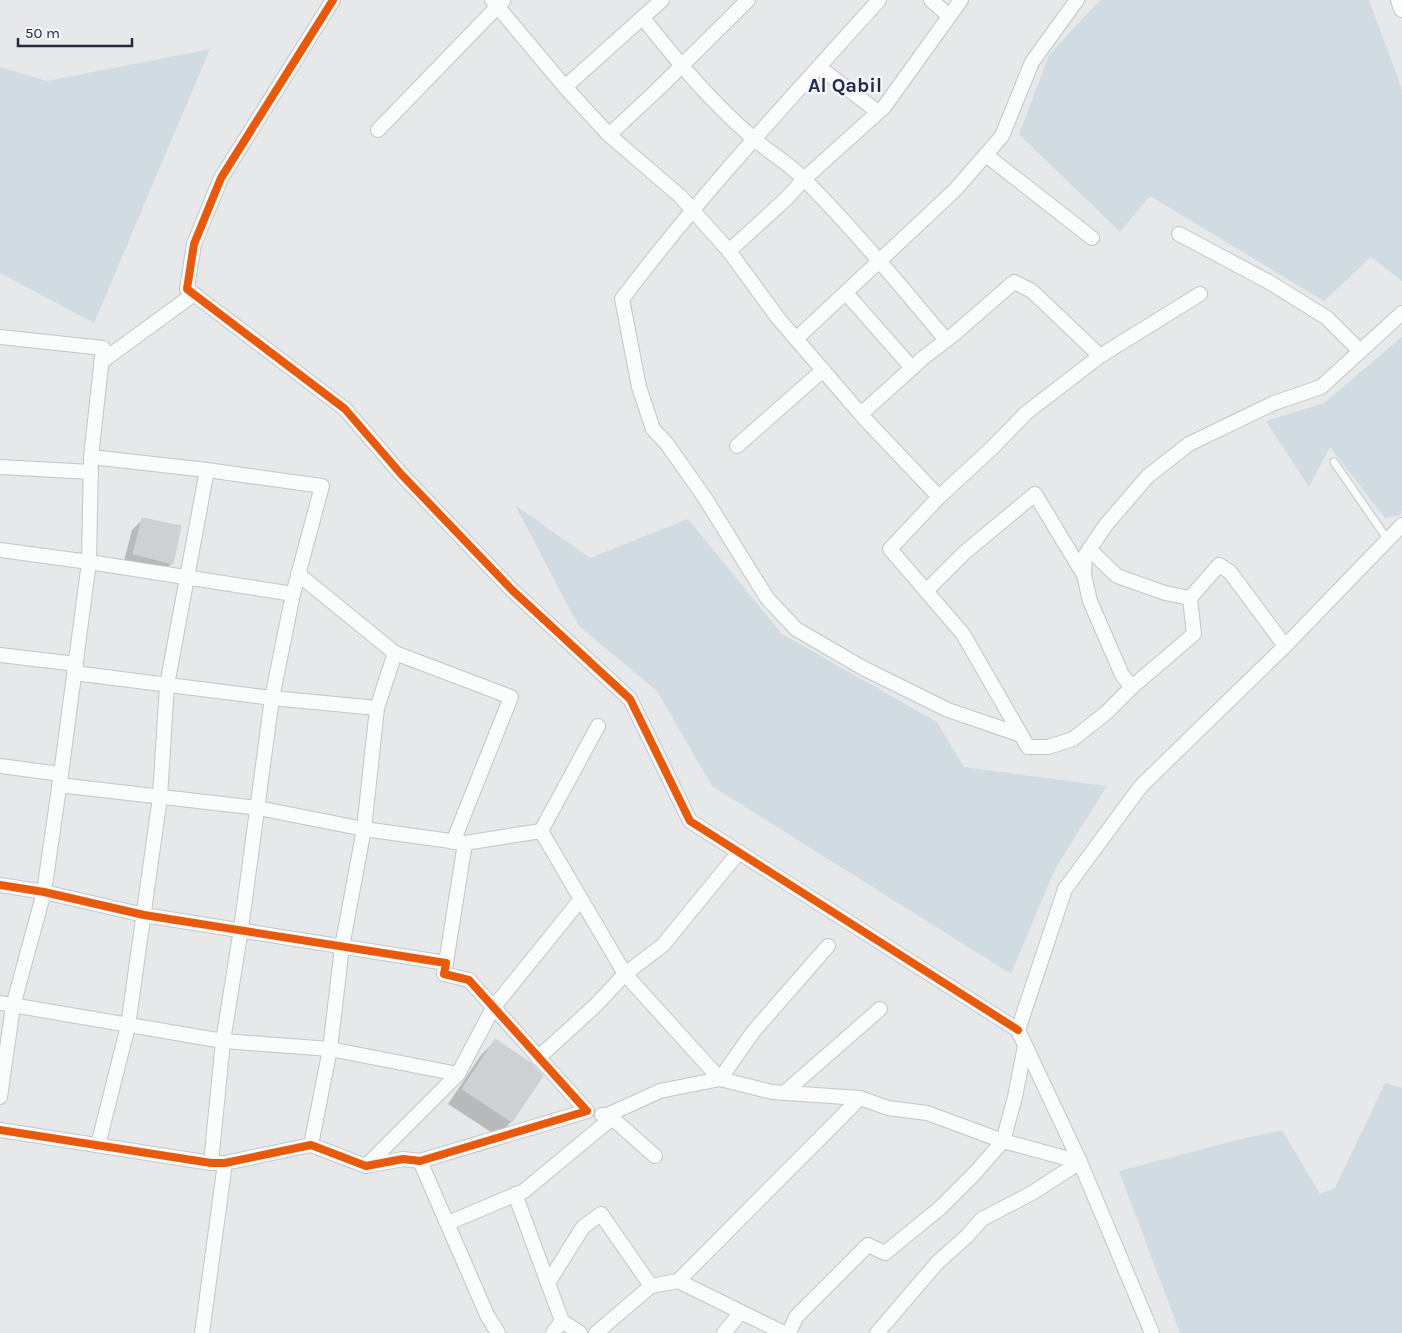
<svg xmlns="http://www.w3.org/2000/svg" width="1402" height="1333" font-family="Karla,sans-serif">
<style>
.green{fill:#d1dce2}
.shadow{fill:#0003}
.building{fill:#ced0d3;stroke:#cfd0d3}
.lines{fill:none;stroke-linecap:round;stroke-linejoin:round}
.service-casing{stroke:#c3c5c7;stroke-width:9}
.minor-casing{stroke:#c3c5c7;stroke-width:16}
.tertiary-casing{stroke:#c3c5c7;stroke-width:18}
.service{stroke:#fbfcfc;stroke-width:7}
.minor{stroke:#fbfcfc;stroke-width:14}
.tertiary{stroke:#fbfcfc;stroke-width:16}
.cycleway-casing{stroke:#f4f6f9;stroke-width:11}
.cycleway{stroke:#e8590c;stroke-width:8}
.labels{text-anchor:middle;stroke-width:4.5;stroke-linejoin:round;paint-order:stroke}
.neighbourhood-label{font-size:20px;font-weight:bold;fill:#222b4c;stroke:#f4f6f9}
</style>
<rect width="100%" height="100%" fill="#e6e8ea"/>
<!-- green -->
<g class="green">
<polygon points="1100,0 1369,0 1402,89 1402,281 1371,257 1324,301 1150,196 1120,232 1019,134 1049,55"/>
<polygon points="210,49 94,323 0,273 0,67 47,81"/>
<polygon points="1402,337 1402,511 1400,515 1385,518 1330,447 1309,487 1266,421 1324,403"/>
<polygon points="515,505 590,558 688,519 782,634 937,722 964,767 1107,786 1055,869 1011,974 712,786 657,691 578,625"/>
<polygon points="1385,1083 1402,1088 1402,1333 1180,1333 1119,1171 1237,1140 1282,1130 1320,1194 1335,1188"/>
</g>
<!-- shadow -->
<g class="shadow">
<polygon points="143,519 172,563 161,574 123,565 132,530"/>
<polygon points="495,1041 542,1076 511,1122 497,1136 448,1104 481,1055"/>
</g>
<!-- building -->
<g class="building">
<polygon points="142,518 181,526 173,564 133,554"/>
<polygon points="495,1039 531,1063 543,1076 512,1122 462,1089"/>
</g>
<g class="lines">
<!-- service casing -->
<g class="service-casing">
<polyline id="service" points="1334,462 1388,540"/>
</g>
<!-- minor casing -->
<g class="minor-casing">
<g id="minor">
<polyline points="333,0 221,178 194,244 187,289 345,409 401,474 512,590 630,699 690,821 1018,1030"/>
<polyline points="492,0 565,87 609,135 680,196 729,251 778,318 865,419 939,497"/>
<path d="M879 0C791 98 701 194 622 299L639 387 653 429 667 444 705 498 767 598 796 629 863 668 948 710 1021 735"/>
<polyline points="931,0 949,16"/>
<path d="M643 18C677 61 711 102 753 138 770 153 790 164 806 181 855 231 901 286 946 340"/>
<polyline points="819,67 878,112"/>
<polyline points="565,87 662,0"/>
<polyline points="378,130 503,1"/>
<polyline points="609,135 656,91 748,0"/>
<polyline points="986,155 1092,238"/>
<polyline points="1179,234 1269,282 1327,318 1360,351"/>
<polyline points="729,251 787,198 804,179 884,107 961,0"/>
<polyline points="846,293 912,368"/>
<polyline points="0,337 103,348 91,457 89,562 61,774 44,892 13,1006 0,1097"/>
<polyline points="796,339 955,190 1002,136 1032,62 1077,0"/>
<polyline points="101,362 194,294"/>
<polyline points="861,414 923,358 953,335 1014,282 1032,291 1100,356"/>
<polyline points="737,446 823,370"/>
<polyline points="91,457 207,470 322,486 293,594"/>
<polyline points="0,467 91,472"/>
<polyline points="1089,549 1117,576 1165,593 1190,598 1194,634 1132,687 1106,713 1073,739 1048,747 1028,747 963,634 890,549 939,497 992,448 1026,413 1100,356 1200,294"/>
<polyline points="0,550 89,562 293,594 272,698 241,929 223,1041 211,1163"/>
<polyline points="298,574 395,653 511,697 453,842"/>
<polyline points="926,591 964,553 1035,494 1084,575"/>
<polyline points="1190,598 1219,565 1230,572 1285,646"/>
<polyline points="0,655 76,664"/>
<polyline points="74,673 272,698 377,708"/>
<polyline points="1132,687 1122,675 1090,601 1084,575 1085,556 1105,526 1148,476 1189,444 1274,403 1321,387 1402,313"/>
<polyline points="598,726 541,831 625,974 720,1079 753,1032 828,946"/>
<polyline points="0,766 61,774"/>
<polyline points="59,785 258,808 364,829 465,843 541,831"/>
<polyline points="0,885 44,892 144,915 446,963 444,974 469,980 587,1111 420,1161 403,1159 366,1166 311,1145 225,1163 211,1163 0,1130"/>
<polyline points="446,963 465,843"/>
<polyline points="0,1003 223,1041 330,1049 458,1074"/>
<polyline points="538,1058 596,1005 625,974 663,945 739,852"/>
<polyline points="784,1093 880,1009"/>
<polyline points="602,1115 612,1118 655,1156"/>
<polyline points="605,1116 660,1091 720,1079 772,1092 860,1098 888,1108 927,1113 1003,1141 1080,1162"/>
<polyline points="98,1145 128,1026 160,797 167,685 207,470"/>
<polyline points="311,1145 330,1049 342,947 364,829 377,708 395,653"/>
<polyline points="420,1161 487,1315 498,1333"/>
<polyline points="366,1166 458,1074 493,1008 581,899"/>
<polyline points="515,1194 562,1321 580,1333"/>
<polyline points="448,1223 524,1191 612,1118"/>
<polyline points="678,1281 784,1333"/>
<polyline points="548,1283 583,1227 601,1214 651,1286 678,1281 860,1098"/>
<polyline points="202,1333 225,1163"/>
<polyline points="553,1333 562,1321"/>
<polyline points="596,1333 651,1286"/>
<polyline points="724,1333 741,1312"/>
<polyline points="789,1333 796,1317 868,1245 885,1253 940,1208 975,1173 1003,1141 1015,1097 1025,1046"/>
<polyline points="877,1333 937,1263 967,1236 982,1219 1032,1193 1080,1162"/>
<polyline points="1152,1333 1080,1162 1018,1030 1065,889 1141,786 1285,646 1402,525"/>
</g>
</g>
<!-- tertiary casing -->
<g class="tertiary-casing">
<polyline id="tertiary" points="1399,0 1402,9"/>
</g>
<!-- service -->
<use href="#service" class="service"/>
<!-- minor -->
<use href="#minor" class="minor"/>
<!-- tertiary -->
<use href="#tertiary" class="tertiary"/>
<!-- cycleway casing -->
<g class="cycleway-casing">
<g id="cycleway">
<polyline points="333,0 221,178 194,244 187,289 345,409 401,474 512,590 630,699 690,821 1018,1030"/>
<polyline points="0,885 44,892 144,915 446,963 444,974 469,980 587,1111 420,1161 403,1159 366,1166 311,1145 225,1163 211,1163 0,1130"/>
</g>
</g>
<!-- cycleway -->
<use href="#cycleway" class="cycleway"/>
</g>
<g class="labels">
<!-- neighbourhood labels -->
<g class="neighbourhood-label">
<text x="845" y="92">Al Qabil</text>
</g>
</g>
<!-- scale -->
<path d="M18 38v8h114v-8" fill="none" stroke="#252a3c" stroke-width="2.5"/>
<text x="25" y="38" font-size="15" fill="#252a3c" stroke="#f4f6f9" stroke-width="4" paint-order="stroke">50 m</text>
</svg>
